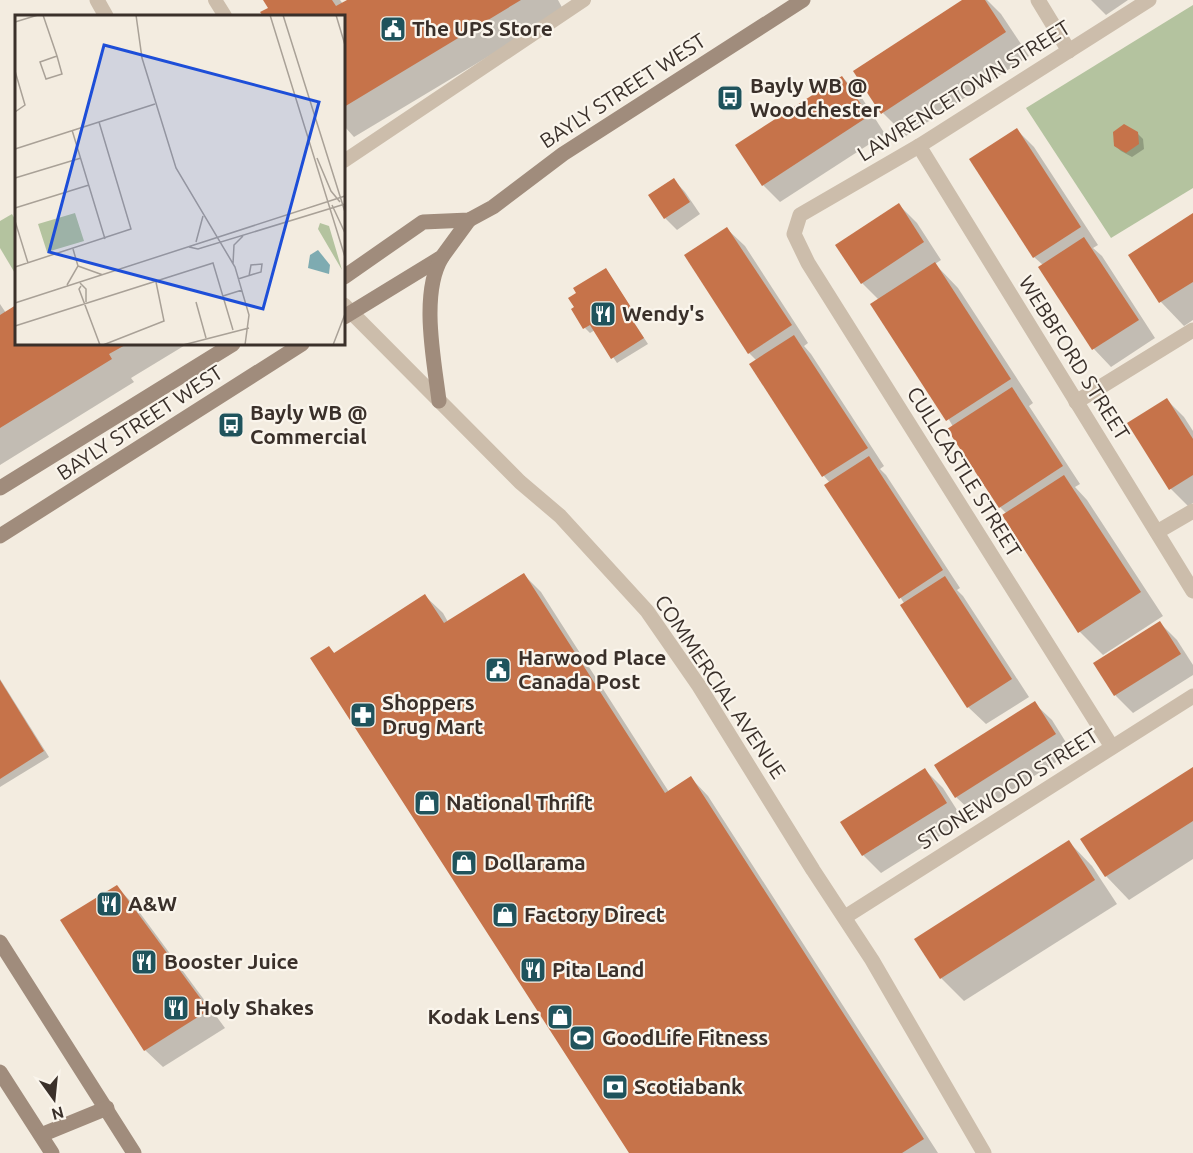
<svg xmlns="http://www.w3.org/2000/svg" width="1193" height="1153" font-family="Ubuntu,sans-serif">
<style>
.green{fill:#b4c39f}
.shadow{fill:#0003}
.building{fill:#c6734a}
.lines{fill:none;stroke-linecap:round;stroke-linejoin:round}
.lane{stroke:#ccbdab;stroke-width:14}
.street{stroke:#ccbdab;stroke-width:15}
.secondary{stroke:#a08c7c;stroke-width:15}
.labels{text-anchor:middle;stroke-width:4.5;stroke-linejoin:round;paint-order:stroke}
.poi-label{font-size:21px;font-weight:bold;fill:#3a302a;stroke:#faf5ec;text-anchor:start}
.street-label{font-size:21px;fill:#3a302a;stroke:#faf5ec}
.inset-road{fill:none;stroke:#a9a197;stroke-width:1.5}
.view{fill:#1d4ed8;fill-opacity:0.15;stroke:#1d4ed8;stroke-width:3}
.inset-edge{fill:none;stroke:#3a302a;stroke-width:3}
</style>
<rect width="100%" height="100%" fill="#f3ece0"/>
<!-- green -->
<g class="green">
<polygon points="1193,5 1193,188 1111,238 1026,108"/>
<polygon points="12,214 16,221 16,275 0,248 0,221"/>
</g>
<!-- shadow -->
<g class="shadow">
<polygon points="265,0 340,0 343,4 350,0 558,0 564,11 354,137 344,126 344,16 265,16 262,13 270,8"/>
<polygon points="965,0 987,0 1001,14 1029,56 906,136 883,113"/>
<polygon points="1091,0 1128,0 1106,15"/>
<polygon points="842,77 860,95 885,134 780,202 763,185"/>
<polygon points="1017,130 1034,147 1098,245 1093,248 1102,256 1155,338 1111,367 1094,349 1040,267 1043,265 1034,257 971,160"/>
<polygon points="1137,133 1143,139 1144,149 1132,157 1121,151 1115,146"/>
<polygon points="674,180 685,192 700,214 677,230 665,218"/>
<polygon points="899,205 917,223 941,260 935,264 958,288 1033,403 1029,406 1080,484 1075,487 1087,500 1163,616 1103,655 1080,632 1007,514 1000,507 879,300 862,283"/>
<polygon points="1193,214 1193,320 1184,326 1161,302 1130,255"/>
<polygon points="727,229 745,246 808,343 804,346 811,354 884,466 880,469 886,475 960,588 957,590 963,596 1029,697 986,724 968,707 830,483 824,476 751,365 757,361 749,353"/>
<polygon points="606,270 638,318 633,321 648,344 617,363 595,330 590,333 585,328"/>
<polygon points="0,304 6,313 16,307 16,344 187,344 131,378 134,382 0,465"/>
<polygon points="1167,400 1184,417 1193,431 1193,503 1188,506 1171,489"/>
<polygon points="523,574 541,592 669,792 691,778 708,796 938,1153 630,1153 329,648 335,654 425,596 443,613 448,622"/>
<polygon points="1160,623 1177,640 1193,665 1193,675 1133,713 1116,696 1095,663"/>
<polygon points="0,679 49,757 0,787"/>
<polygon points="1034,703 1052,720 1072,752 974,814 956,797"/>
<polygon points="1193,769 1193,859 1129,900 1106,876 1083,839"/>
<polygon points="925,770 943,788 964,821 881,873 863,855 842,822"/>
<polygon points="1069,842 1092,866 1117,904 964,1001 941,978"/>
<polygon points="117,887 134,905 225,1028 163,1067 145,1050"/>
</g>
<!-- building -->
<g class="building">
<polygon points="263,0 332,0 336,6 347,0 521,0 344,107 344,16 263,16 260,12 268,8"/>
<polygon points="962,0 985,0 1006,32 881,114 853,71"/>
<polygon points="842,76 869,116 762,186 735,145"/>
<polygon points="1124,124 1138,132 1139,144 1126,153 1114,146 1113,132"/>
<polygon points="1017,128 1081,227 1033,258 969,159"/>
<polygon points="674,178 690,202 664,219 648,195"/>
<polygon points="899,203 924,242 861,284 835,245"/>
<polygon points="1193,213 1193,282 1159,303 1128,255"/>
<polygon points="727,227 792,325 748,354 684,255"/>
<polygon points="1084,237 1139,320 1092,350 1038,267"/>
<polygon points="935,262 1011,379 946,421 870,304"/>
<polygon points="606,268 634,312 629,315 644,338 611,359 590,325 583,329 571,309 574,307 568,298 576,293 573,288"/>
<polygon points="16,305 16,344 127,344 109,354 112,359 0,428 0,315"/>
<polygon points="794,335 868,448 822,477 749,364"/>
<polygon points="1012,387 1063,466 999,508 947,429"/>
<polygon points="1167,398 1193,439 1193,475 1169,490 1127,423"/>
<polygon points="869,456 943,570 899,599 824,485"/>
<polygon points="1064,475 1141,592 1078,633 1002,515"/>
<polygon points="524,573 665,793 691,776 924,1139 902,1153 629,1153 310,658 329,646 334,653 425,594 444,623"/>
<polygon points="945,576 1012,679 967,708 900,605"/>
<polygon points="1160,621 1181,654 1114,696 1093,663"/>
<polygon points="0,680 44,751 0,779"/>
<polygon points="1035,701 1056,734 955,798 934,765"/>
<polygon points="1193,767 1193,821 1105,877 1080,839"/>
<polygon points="925,768 947,803 862,856 840,822"/>
<polygon points="1069,840 1095,880 940,979 914,939"/>
<polygon points="117,885 209,1010 144,1051 60,920"/>
</g>
<g class="lines">
<!-- lane -->
<g class="lane">
<polyline points="215,0 225,16"/>
<polyline points="344,161 584,0"/>
</g>
<!-- street -->
<g class="street">
<polyline points="97,0 106,16"/>
<polyline points="1038,0 1069,51"/>
<polyline points="919,146 1193,591"/>
<polyline points="344,305 520,482 560,516 647,611 699,686 813,870 872,960 984,1153"/>
<polyline points="1076,402 1193,330"/>
<polyline points="1157,532 1193,511"/>
<polyline points="1112,747 808,263 794,234 800,215 919,146 1149,0"/>
<polyline points="845,917 1193,696"/>
</g>
<!-- secondary -->
<g class="secondary">
<polyline points="344,277 423,222 469,220 493,207 563,154 803,0"/>
<polyline points="344,317 442,257 469,220"/>
<path d="M439 401C434 360 420 293 442 257"/>
<polyline points="0,488 233,344"/>
<polyline points="0,536 302,344"/>
<polyline points="0,942 134,1153"/>
<polyline points="0,1072 52,1153"/>
<polyline points="41,1135 107,1108"/>
</g>
</g>
<!-- icons -->
<defs>
<g id="civic-square" transform="scale(1.35)"><rect x="-9" y="-9" width="18" height="18" rx="4" fill="#1f535c" stroke="#faf5ec"/><path d="M-.6-6.5H3V-4.5H.6V-3L4-1V1h2V6H-6V1h2V-1L-.6-3ZM-1.2 2.5V6h2.4V2.5Z" fill="#fff"/></g>
<g id="bus-square" transform="scale(1.35)"><rect x="-9" y="-9" width="18" height="18" rx="4" fill="#1f535c" stroke="#faf5ec"/><path d="M-5-6H5V4H4V6H2V4H-2V6H-4V4H-5ZM-3.5-4V0h7V-4ZM-3.5 1.2v1.5H-2V1.2ZM2 1.2v1.5H3.5V1.2Z" fill="#fff"/></g>
<g id="restaurant-square" transform="scale(1.35)"><rect x="-9" y="-9" width="18" height="18" rx="4" fill="#1f535c" stroke="#faf5ec"/><path d="M-5-6h1v4h1v-4h1v4h1v-4h1v5L-1.5 .5V6h-2V.5L-5-1ZM5-6V6H3V1.5H1.5Q1.5-4 5-6Z" fill="#fff"/></g>
<g id="pharmacy-square" transform="scale(1.35)"><rect x="-9" y="-9" width="18" height="18" rx="4" fill="#1f535c" stroke="#faf5ec"/><path d="M-2-6h4v4h4v4h-4v4h-4v-4h-4v-4h4Z" fill="#fff"/></g>
<g id="shop-square" transform="scale(1.35)"><rect x="-9" y="-9" width="18" height="18" rx="4" fill="#1f535c" stroke="#faf5ec"/><path d="M-5-2.5h2.3a2.7 3.5 0 0 1 5.4 0H5L5.5 6h-11ZM-1.5-2.5h3a1.5 2.3 0 0 0-3 0Z" fill="#fff"/></g>
<g id="stadium-square" transform="scale(1.35)"><rect x="-9" y="-9" width="18" height="18" rx="4" fill="#1f535c" stroke="#faf5ec"/><path d="M0-5a6.5 5 0 1 0 0 10a6.5 5 0 1 0 0-10ZM-3.5-1.8h7v3.6h-7Z" fill="#fff"/></g>
<g id="bank-square" transform="scale(1.35)"><rect x="-9" y="-9" width="18" height="18" rx="4" fill="#1f535c" stroke="#faf5ec"/><path d="M-6-4H6V4H-6ZM0-2.3a2.3 2.3 0 1 0 0 4.6a2.3 2.3 0 1 0 0-4.6Z" fill="#fff"/></g>
</defs>
<g fill-rule="evenodd">
<use href="#civic-square" x="393" y="29"/>
<use href="#bus-square" x="730" y="98"/>
<use href="#restaurant-square" x="603" y="314"/>
<use href="#bus-square" x="231" y="425"/>
<use href="#civic-square" x="498" y="670"/>
<use href="#pharmacy-square" x="363" y="715"/>
<use href="#shop-square" x="427" y="803"/>
<use href="#shop-square" x="464" y="863"/>
<use href="#restaurant-square" x="109" y="904"/>
<use href="#shop-square" x="505" y="915"/>
<use href="#restaurant-square" x="144" y="962"/>
<use href="#restaurant-square" x="533" y="970"/>
<use href="#restaurant-square" x="176" y="1008"/>
<use href="#shop-square" x="560" y="1017"/>
<use href="#stadium-square" x="582" y="1038"/>
<use href="#bank-square" x="615" y="1087"/>
</g>
<g class="labels">
<!-- poi labels -->
<g class="poi-label">
<text x="412" y="36">The UPS Store</text>
<text x="750" y="93">Bayly WB @<tspan x="750" dy="24">Woodchester</tspan></text>
<text x="622" y="321">Wendy's</text>
<text x="250" y="420">Bayly WB @<tspan x="250" dy="24">Commercial</tspan></text>
<text x="518" y="665">Harwood Place<tspan x="518" dy="24">Canada Post</tspan></text>
<text x="382" y="710">Shoppers<tspan x="382" dy="24">Drug Mart</tspan></text>
<text x="446" y="810">National Thrift</text>
<text x="484" y="870">Dollarama</text>
<text x="128" y="911">A&amp;W</text>
<text x="524" y="922">Factory Direct</text>
<text x="164" y="969">Booster Juice</text>
<text x="552" y="977">Pita Land</text>
<text x="195" y="1015">Holy Shakes</text>
<text x="540" y="1024" text-anchor="end">Kodak Lens</text>
<text x="602" y="1045">GoodLife Fitness</text>
<text x="634" y="1094">Scotiabank</text>
</g>
<!-- street labels -->
<g class="street-label">
<text transform="translate(623 91) rotate(-33)" y="7">BAYLY STREET WEST</text>
<text transform="translate(964 91) rotate(-32)" y="7">LAWRENCETOWN STREET</text>
<text transform="translate(1074 358) rotate(58)" y="7">WEBBFORD STREET</text>
<text transform="translate(140 423) rotate(-33)" y="7">BAYLY STREET WEST</text>
<text transform="translate(964 472) rotate(58)" y="7">CULLCASTLE STREET</text>
<text transform="translate(720 687) rotate(56)" y="7">COMMERCIAL AVENUE</text>
<text transform="translate(1008 789) rotate(-32)" y="7">STONEWOOD STREET</text>
</g>
</g>
<!-- overview -->
<g transform="translate(15 15)">
<rect width="330" height="330" fill="#f3ece0"/>
<path d="M60 198 69 226 32 237 23 209ZM305 208 314 211 327 255 303 214Z" fill="#b4c39f"/>
<path d="M303 235 315 250 314 259 293 253 295 240Z" fill="#7eabb1"/>
<path class="inset-road" d="M28 0 42 41 47 59 31 64 25 47 42 41M121 0 127 43 161 153 220 252 234 300 230 330M255 0 330 242M268 0 330 197M321 0 330 30M0 7 23 0M0 56 10 90 0 97M57 115 90 224M0 134 140 89M302 143 316 176 325 187M0 163 66 143M317 190 330 218M0 193 74 170M0 206 13 248M181 227 188 201M174 232 183 234 330 189M218 249 219 230 228 221M63 251 88 260M0 252 116 214 84 107M223 264 239 259 246 257 247 249 236 250 234 261M65 268 71 274V287M52 270 63 251 58 234M66 271 64 274 85 330M208 281 227 275M181 287 191 323M0 288 330 181M0 311 198 248 218 315M88 330 149 306 141 267M168 330 234 313M318 330 330 299"/>
<path class="view" d="M89 30 304 87 248 294 34 237Z"/>
<rect width="330" height="330" class="inset-edge"/>
</g>
<!-- north arrow -->
<g transform="translate(54 1099) rotate(165)" stroke="#faf5ec" stroke-width="4.5" paint-order="stroke">
<path d="M0-4.5L10 22L0 15L-10 22Z" fill="#3a302a"/>
<text y="-9" font-size="16" font-weight="bold" text-anchor="middle" fill="#3a302a">N</text>
</g>
</svg>
